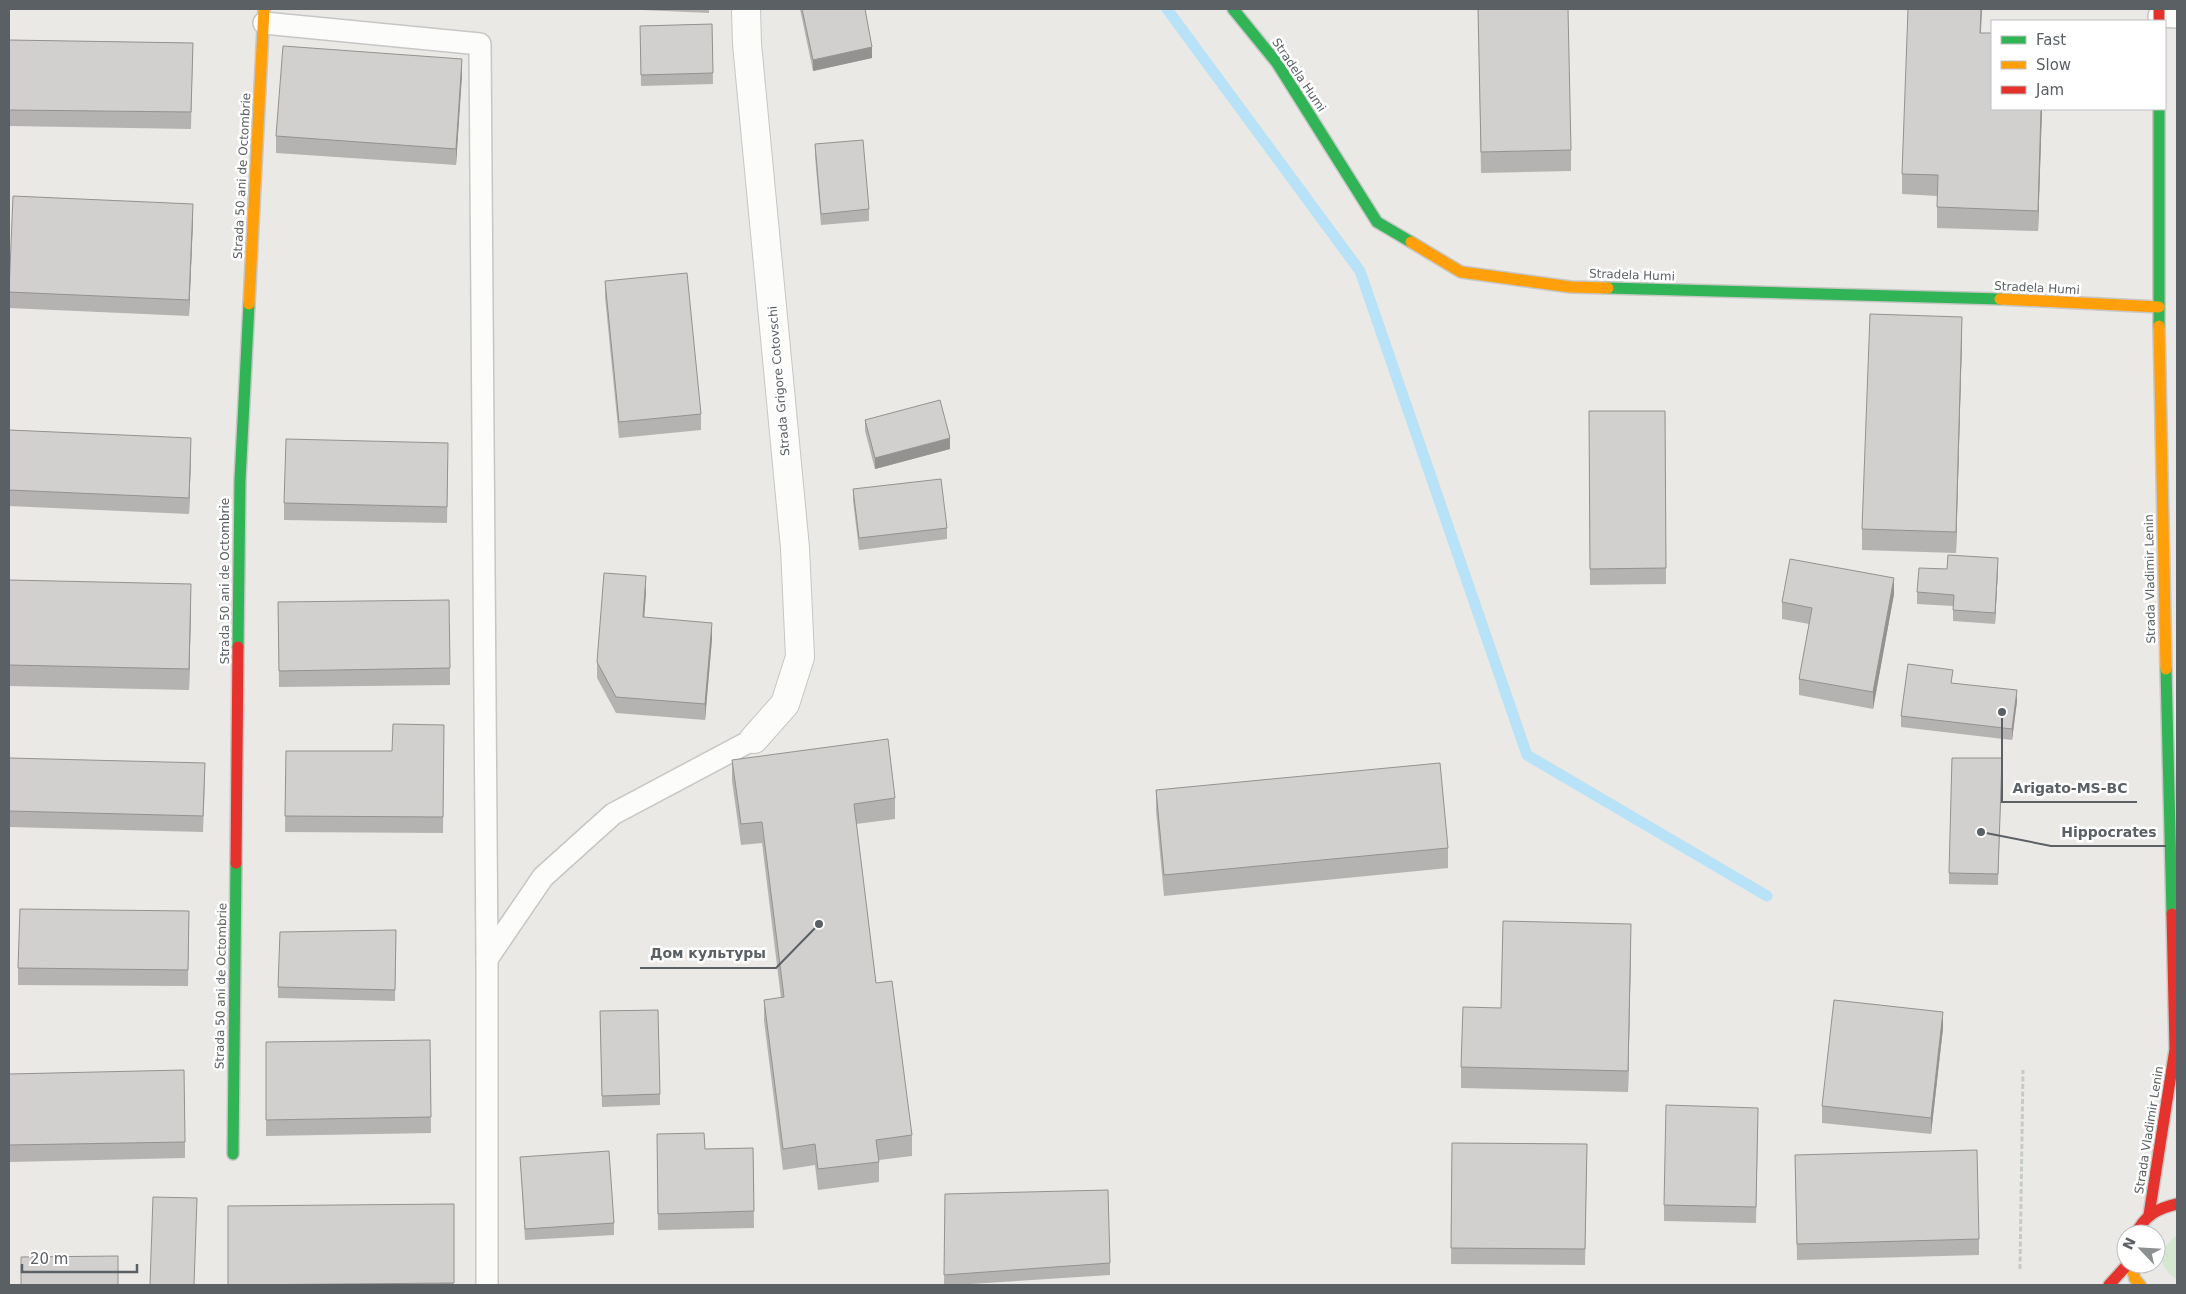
<svg xmlns="http://www.w3.org/2000/svg" width="2186" height="1294" font-family="'DejaVu Sans',sans-serif">
<style>
.green{fill:#d4e8cf}
.lines{fill:none;stroke-linecap:round;stroke-linejoin:round}
.stream{stroke:#b7e2f7;stroke-width:11}
.lane-casing{stroke:#c6c6c6;stroke-width:24}
.street-casing{stroke:#c6c6c6;stroke-width:30}
.fast-casing{stroke:#c7c7c6;stroke-width:14}
.slow-casing{stroke:#c7c7c6;stroke-width:14}
.jam-casing{stroke:#c7c7c6;stroke-width:14}
.path{stroke:#c5cbc7;stroke-width:3;stroke-dasharray:5 2.5;stroke-linecap:butt}
.lane{stroke:#fcfcfb;stroke-width:21}
.street{stroke:#fcfcfb;stroke-width:28}
.fast{stroke:#30b455;stroke-width:11}
.slow{stroke:#ff9f0a;stroke-width:11}
.jam{stroke:#e5322d;stroke-width:11}
.wall{fill:#b5b3b1}
.shaded-wall{fill:#939290}
.building{fill:#d2d0ce;stroke:#939290}
.labels{text-anchor:middle;stroke-width:5;stroke-linejoin:round;paint-order:stroke}
.street-label{font-size:12px;fill:#5a6064;stroke:#fff}
.leader{fill:none;stroke:#5a6064;stroke-width:2}
.callout-dot{fill:#5a6064;stroke:#fff;stroke-width:2}
.callout-label{font-size:14px;text-anchor:middle;font-weight:bold;fill:#5a6064;stroke:#fff;stroke-width:5;stroke-linejoin:round;paint-order:stroke}
</style>
<rect width="100%" height="100%" fill="#ebe9e5"/>
<!-- green -->
<path class="green" d="M2177 1235V1280C2157 1266 2157 1250 2177 1235Z"/>
<g class="lines">
<!-- stream -->
<polyline class="stream" points="1167,9 1360,271 1527,755 1767,896"/>
<!-- lane casing -->
<g class="lane-casing">
<g id="lane">
<polyline points="2159,16 2177,17"/>
<polyline points="264,23 480,44 487,959 487,1285"/>
<polyline points="487,959 543,877 613,814 754,739"/>
</g>
</g>
<!-- street casing -->
<g class="street-casing">
<polyline id="street" points="746,9 747,44 795,548 800,657 785,704 754,739"/>
</g>
<!-- fast casing -->
<g class="fast-casing">
<g id="fast">
<polyline points="1233,9 1277,63 1377,222 1411,242"/>
<polyline points="2159,109 2159,326"/>
<polyline points="1608,288 2000,299"/>
<polyline points="238,647 240,480 249,304"/>
<polyline points="2166,669 2172,914"/>
<polyline points="233,1154 236,863"/>
</g>
</g>
<!-- slow casing -->
<g class="slow-casing">
<g id="slow">
<polyline points="1411,242 1461,272 1571,287 1608,288"/>
<polyline points="2000,299 2159,307"/>
<polyline points="249,304 264,9"/>
<polyline points="2159,326 2166,669"/>
<polyline points="2131,1264 2135,1279 2140,1285"/>
</g>
</g>
<!-- jam casing -->
<g class="jam-casing">
<g id="jam">
<polyline points="2159,9 2159,21"/>
<polyline points="236,863 238,647"/>
<polyline points="2149,1215 2175,1049 2172,914"/>
<path d="M2136 1234C2144 1216 2158 1208 2177 1204"/>
<polyline points="2109,1285 2128,1264"/>
</g>
</g>
<!-- path -->
<polyline class="path" points="2020,1269 2023,1070"/>
<!-- lane -->
<use href="#lane" class="lane"/>
<!-- street -->
<use href="#street" class="street"/>
<!-- fast -->
<use href="#fast" class="fast"/>
<!-- slow -->
<use href="#slow" class="slow"/>
<!-- jam -->
<use href="#jam" class="jam"/>
</g>
<!-- wall -->
<g class="wall">
<polygon points="620,9 709,9 709,13"/>
<polygon points="800,9 865,9 872,58 813,71"/>
<polygon points="1478,9 1571,150 1571,171 1481,173"/>
<polygon points="712,24 713,84 641,86 640,26"/>
<polygon points="1981,33 2042,109 2038,231 1937,228 1937,196 1902,194 1902,174"/>
<polygon points="9,40 193,43 191,129 9,126"/>
<polygon points="462,75 456,165 276,153 276,136"/>
<polygon points="815,144 869,209 869,221 821,225 815,156"/>
<polygon points="193,220 189,316 9,308 9,287"/>
<polygon points="605,281 701,414 701,430 619,438 605,297"/>
<polygon points="1962,338 1956,553 1862,550 1862,529"/>
<polygon points="1589,411 1665,411 1666,584 1590,585"/>
<polygon points="865,420 950,449 875,469 865,431"/>
<polygon points="9,430 191,454 189,514 9,506"/>
<polygon points="448,459 447,523 284,520 284,503"/>
<polygon points="853,489 947,528 947,539 859,550 853,501"/>
<polygon points="1947,569 1998,569 1995,624 1953,621 1953,606 1917,604 1917,592"/>
<polygon points="9,580 191,605 189,690 9,686"/>
<polygon points="646,592 644,617 712,639 705,720 616,713 597,678 597,662"/>
<polygon points="1894,594 1873,709 1799,695 1799,679 1809,624 1782,619 1782,602"/>
<polygon points="278,602 450,668 450,685 279,687"/>
<polygon points="1952,683 2017,701 2012,740 1901,727 1901,716"/>
<polygon points="444,725 443,833 285,832 286,751 392,751"/>
<polygon points="9,758 205,779 203,832 9,827"/>
<polygon points="2002,758 1998,885 1949,884 1949,873"/>
<polygon points="732,760 895,798 895,819 856,824 876,983 912,1135 912,1156 879,1160 879,1182 818,1190 815,1165 783,1170 764,1021 764,1000 781,998 762,843 741,845 732,781"/>
<polygon points="1156,790 1448,848 1448,868 1164,896 1156,811"/>
<polygon points="189,911 188,986 18,985 18,968"/>
<polygon points="396,930 395,1001 278,998 278,987"/>
<polygon points="1631,945 1628,1092 1461,1088 1461,1067 1501,1008"/>
<polygon points="600,1011 660,1094 660,1105 602,1107"/>
<polygon points="1943,1028 1931,1134 1822,1123 1822,1106"/>
<polygon points="430,1040 431,1133 266,1136 266,1042"/>
<polygon points="9,1074 185,1142 185,1158 9,1162"/>
<polygon points="1758,1124 1756,1223 1664,1221 1664,1205"/>
<polygon points="657,1134 705,1149 753,1148 754,1228 658,1230"/>
<polygon points="1452,1143 1587,1144 1585,1265 1451,1264"/>
<polygon points="1795,1155 1979,1239 1979,1255 1797,1260"/>
<polygon points="520,1157 614,1223 614,1235 525,1240"/>
<polygon points="945,1194 1110,1263 1110,1275 955,1285 944,1285"/>
<polygon points="454,1204 454,1285 228,1285"/>
</g>
<!-- shaded-wall -->
<g class="shaded-wall">
<polygon points="1981,9 1982,9 1980,54 1980,33"/>
<polygon points="872,47 872,58 813,71 813,60"/>
<polygon points="462,59 462,75 456,165 456,149"/>
<polygon points="2041,109 2042,109 2038,231 2038,211"/>
<polygon points="193,204 193,220 189,316 189,300"/>
<polygon points="1962,317 1962,338 1956,553 1956,532"/>
<polygon points="191,438 191,454 189,514 189,498"/>
<polygon points="950,438 950,449 875,469 875,458"/>
<polygon points="1998,558 1998,569 1995,624 1995,613"/>
<polygon points="646,576 646,592 643,634 643,617"/>
<polygon points="1894,578 1894,594 1873,709 1873,692"/>
<polygon points="191,584 191,605 189,690 189,669"/>
<polygon points="712,623 712,639 705,720 705,704"/>
<polygon points="2017,690 2017,701 2012,740 2012,729"/>
<polygon points="1631,924 1631,945 1628,1092 1628,1071"/>
<polygon points="1943,1012 1943,1028 1931,1134 1931,1118"/>
</g>
<!-- building -->
<g class="building">
<polygon points="802,9 865,9 872,47 813,60"/>
<polygon points="1478,9 1568,9 1571,150 1481,152"/>
<polygon points="1908,9 1981,9 1980,33 1992,33 1992,109 2041,109 2038,211 1937,207 1938,175 1902,174"/>
<polygon points="712,24 713,73 641,75 640,26"/>
<polygon points="9,40 193,43 191,112 9,110"/>
<polygon points="283,46 462,59 456,149 276,136"/>
<polygon points="863,140 869,209 821,214 815,144"/>
<polygon points="13,196 193,204 189,300 9,292"/>
<polygon points="687,273 701,414 619,422 605,281"/>
<polygon points="1870,314 1962,317 1956,532 1862,529"/>
<polygon points="940,400 950,438 875,458 865,420"/>
<polygon points="1589,411 1665,411 1666,568 1590,569"/>
<polygon points="9,430 191,438 189,498 9,490"/>
<polygon points="286,439 448,443 447,507 284,503"/>
<polygon points="941,479 947,528 859,538 853,489"/>
<polygon points="1948,555 1998,558 1995,613 1953,610 1954,595 1917,592 1919,568 1947,569"/>
<polygon points="1790,559 1894,578 1873,692 1799,679 1812,608 1782,602"/>
<polygon points="604,573 646,576 643,617 712,623 705,704 616,697 597,662"/>
<polygon points="9,580 191,584 189,669 9,665"/>
<polygon points="449,600 450,668 279,671 278,602"/>
<polygon points="1908,664 1953,670 1951,683 2017,690 2012,729 1901,716"/>
<polygon points="393,724 444,725 443,817 285,816 286,751 392,751"/>
<polygon points="888,739 895,798 854,804 876,983 892,981 912,1135 876,1140 879,1162 818,1169 815,1144 783,1149 764,1000 784,997 762,822 741,824 732,760"/>
<polygon points="9,758 205,763 203,816 9,811"/>
<polygon points="1952,758 2002,758 1998,874 1949,873"/>
<polygon points="1440,763 1448,848 1164,875 1156,790"/>
<polygon points="20,909 189,911 188,970 18,968"/>
<polygon points="1503,921 1631,924 1628,1071 1461,1067 1463,1007 1501,1008"/>
<polygon points="396,930 395,990 278,987 280,932"/>
<polygon points="1834,1000 1943,1012 1931,1118 1822,1106"/>
<polygon points="658,1010 660,1094 602,1096 600,1011"/>
<polygon points="430,1040 431,1117 266,1120 266,1042"/>
<polygon points="184,1070 185,1142 9,1145 9,1074"/>
<polygon points="1666,1105 1758,1108 1756,1207 1664,1205"/>
<polygon points="704,1133 705,1149 753,1148 754,1211 658,1214 657,1134"/>
<polygon points="1452,1143 1587,1144 1585,1249 1451,1248"/>
<polygon points="1977,1150 1979,1239 1797,1244 1795,1155"/>
<polygon points="609,1151 614,1223 525,1229 520,1157"/>
<polygon points="1108,1190 1110,1263 944,1275 945,1194"/>
<polygon points="153,1197 197,1198 194,1285 150,1285"/>
<polygon points="454,1204 454,1283 228,1285 228,1206"/>
<polygon points="118,1256 118,1285 21,1285 21,1257"/>
</g>
<g class="labels">
<!-- street labels -->
<g class="street-label">
<text transform="translate(1299 75) rotate(56)" y="4">Stradela Humi</text>
<text transform="translate(242 176) rotate(-87)" y="4">Strada 50 ani de Octombrie</text>
<text transform="translate(1632 275) rotate(2)" y="4">Stradela Humi</text>
<text transform="translate(2037 288) rotate(3)" y="4">Stradela Humi</text>
<text transform="translate(779 381) rotate(-95)" y="4">Strada Grigore Cotovschi</text>
<text transform="translate(2150 579) rotate(-91)" y="4">Strada Vladimir Lenin</text>
<text transform="translate(225 581) rotate(-90)" y="4">Strada 50 ani de Octombrie</text>
<text transform="translate(221 986) rotate(-89)" y="4">Strada 50 ani de Octombrie</text>
<text transform="translate(2149 1130) rotate(-81)" y="4">Strada Vladimir Lenin</text>
</g>
</g>
<!-- callouts -->
<path class="leader" d="M2002 712L2002 802H2137M1981 832L2051 846H2166M819 924L776 968H640"/>
<g class="callout-dot">
<circle cx="2002" cy="712" r="5"/>
<circle cx="1981" cy="832" r="5"/>
<circle cx="819" cy="924" r="5"/>
</g>
<g class="callout-label">
<text x="2070" y="793">Arigato-MS-BC</text>
<text x="2109" y="837">Hippocrates</text>
<text x="708" y="958">Дом культуры</text>
</g>
<!-- border -->
<rect width="2186" height="1294" fill="none" stroke="#5a6064" stroke-width="20"/>
<!-- legend -->
<rect x="1991" y="20" width="175" height="90" fill="#ffffff" stroke="#bdbfc1"/>
<rect x="2001" y="36" width="25" height="8" fill="#30b455" stroke="#bdbfc1"/>
<text x="2036" y="45" font-size="15" fill="#5a6064">Fast</text>
<rect x="2001" y="61" width="25" height="8" fill="#ff9f0a" stroke="#bdbfc1"/>
<text x="2036" y="70" font-size="15" fill="#5a6064">Slow</text>
<rect x="2001" y="86" width="25" height="8" fill="#e5322d" stroke="#bdbfc1"/>
<text x="2036" y="95" font-size="15" fill="#5a6064">Jam</text>
<!-- north arrow -->
<g transform="translate(2141 1249) rotate(295)"><circle r="24" fill="#ffffff" stroke="#bdbfc1"/>
<path d="M0-4L9 19L0 12L-9 19Z" fill="#8d9091"/>
<text y="-8" font-size="14" font-weight="bold" text-anchor="middle" fill="#5a6064">N</text>
</g>
<!-- scale -->
<path d="M22 1264v8h115v-8" fill="none" stroke="#5a6064" stroke-width="2.5"/>
<text x="30" y="1264" font-size="15" fill="#5a6064" stroke="#ffffff" stroke-width="4" paint-order="stroke">20 m</text>
</svg>
